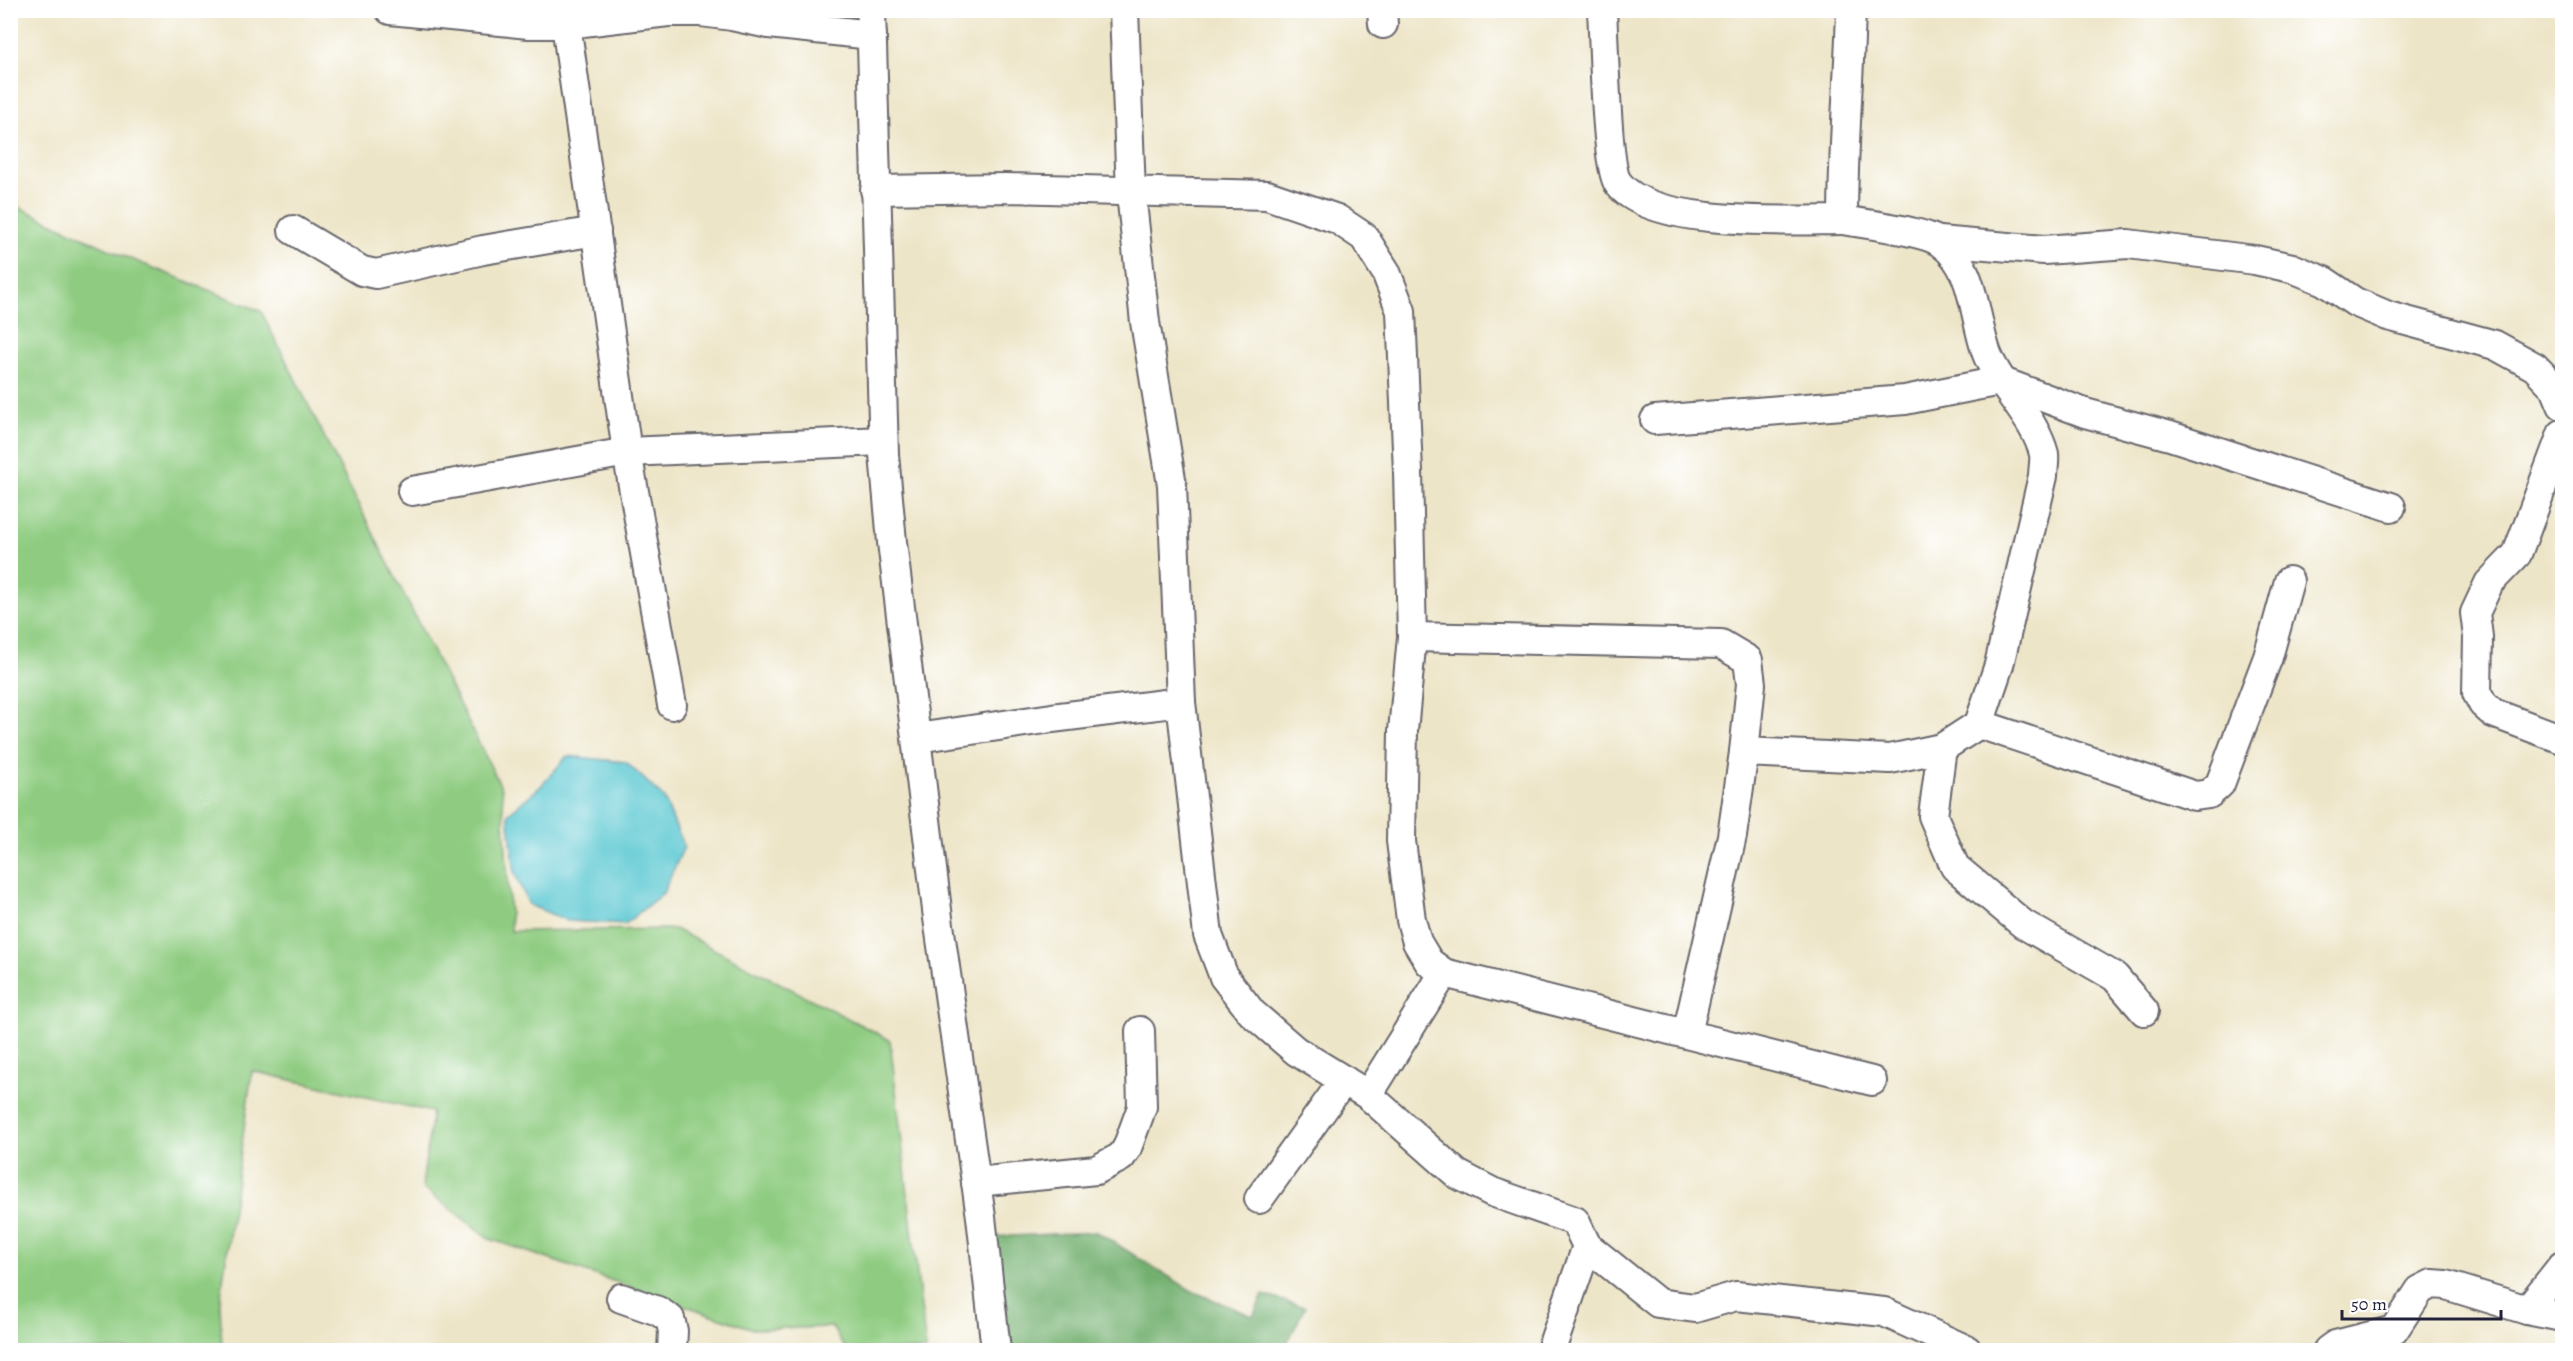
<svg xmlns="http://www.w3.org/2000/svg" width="2573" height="1361" font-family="Alegreya,serif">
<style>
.green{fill:#8fcc81;stroke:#58775e;stroke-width:1.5}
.forest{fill:#73b06f;stroke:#4a6955;stroke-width:1.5}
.water{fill:#5cc8d2;stroke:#3f7586;stroke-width:1.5}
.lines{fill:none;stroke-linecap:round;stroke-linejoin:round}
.minor-casing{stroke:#69666c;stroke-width:32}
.minor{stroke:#fff;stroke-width:28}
</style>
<rect width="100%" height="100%" fill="#fff"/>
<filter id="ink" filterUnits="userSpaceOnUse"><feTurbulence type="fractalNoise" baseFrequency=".0167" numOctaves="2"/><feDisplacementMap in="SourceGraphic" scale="12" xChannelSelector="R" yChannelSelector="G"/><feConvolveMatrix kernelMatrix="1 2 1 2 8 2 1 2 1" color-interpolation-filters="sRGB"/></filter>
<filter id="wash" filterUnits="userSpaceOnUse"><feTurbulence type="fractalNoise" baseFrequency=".008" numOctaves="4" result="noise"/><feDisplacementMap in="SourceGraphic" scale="24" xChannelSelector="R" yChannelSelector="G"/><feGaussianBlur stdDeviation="1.35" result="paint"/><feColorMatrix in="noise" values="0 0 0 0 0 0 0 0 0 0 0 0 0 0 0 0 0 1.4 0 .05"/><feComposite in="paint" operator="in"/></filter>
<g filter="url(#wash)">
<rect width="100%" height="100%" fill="#ede5c7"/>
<!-- green -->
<polygon class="green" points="10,203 121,255 261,311 502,789 511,931 675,929 890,1040 926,1350 846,1350 832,1327 753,1329 490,1239 422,1187 432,1112 252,1071 220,1302 222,1350 11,1350"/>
<!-- forest -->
<polygon class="forest" points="1097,1232 1192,1291 1253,1316 1263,1295 1305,1307 1284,1350 1004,1350 989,1237"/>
<!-- water -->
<polygon class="water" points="567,756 626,762 664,798 684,847 663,893 625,924 568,921 529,905 515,874 508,814 541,786"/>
</g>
<g filter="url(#ink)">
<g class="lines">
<!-- minor casing -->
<g class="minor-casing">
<g id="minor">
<polyline points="390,10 529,24 566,24 668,12 701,12 732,16 769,24 872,35"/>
<polyline points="871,10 884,454 892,542 938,918 981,1217 996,1350"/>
<polyline points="1124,10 1131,193 1145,322 1172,485 1181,702 1208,935 1224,977 1252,1013 1296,1051 1368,1095 1457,1174 1492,1192 1575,1221 1587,1246 1551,1350"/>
<polyline points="1382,10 1383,24"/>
<path d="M1602 10C1604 39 1606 167 1618 183 1651 228 1791 220 1843 220"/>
<polyline points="566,24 627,452 672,705"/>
<polyline points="875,190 1006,188 1267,195 1337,219 1364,237 1386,272 1401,311 1408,472 1412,637 1403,731 1401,841 1411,920 1417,942 1429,962 1444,973 1872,1081"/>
<polyline points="293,230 362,271 376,274 483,250 596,231"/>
<polyline points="1939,241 2044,250 2128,244 2255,260 2292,268 2324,281 2355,302 2388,316 2495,345 2535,367 2555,388 2562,405"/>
<polyline points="1655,420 1905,400 2000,381 2085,413 2170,436 2391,507"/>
<polyline points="2562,434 2517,554 2489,583 2475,613 2478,637 2477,693 2483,704 2493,713 2562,739"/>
<polyline points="412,491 627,452 883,441"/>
<polyline points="1412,637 1721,644 1748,660 1751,684 1744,752"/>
<polyline points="1979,724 2195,796 2209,794 2220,784 2268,657 2289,581"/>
<polyline points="917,738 1052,718 1181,702"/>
<polyline points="1942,748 1933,816 1955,867 2023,924 2115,977 2144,1011"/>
<path d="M1687 1034 1732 836 1744 752 1890 759 1942 748 1979 724 1999 665 2043 476C2043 470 2045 460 2044 454 2035 418 2001 389 1987 354 1973 317 1976 268 1941 243 1926 231 1864 224 1843 220 1843 150 1849 81 1851 10"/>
<polyline points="1368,1095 1444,973"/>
<polyline points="976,1182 1096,1170 1121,1157 1127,1148 1142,1107 1140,1031"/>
<polyline points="1259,1199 1344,1080"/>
<polyline points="1587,1246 1658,1303 1695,1308 1736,1296 1884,1312 1967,1350"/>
<polyline points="621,1298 658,1311 670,1319 673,1331 672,1350"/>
<polyline points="2527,1310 2562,1266"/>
<polyline points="2328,1350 2335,1345 2394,1330 2420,1290 2432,1284 2446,1285 2527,1310 2562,1317"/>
</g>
</g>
<!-- minor -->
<use href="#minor" class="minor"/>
</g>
</g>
<!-- margin -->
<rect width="2573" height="1361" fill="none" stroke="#fff" stroke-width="36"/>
<!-- scale -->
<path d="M2342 1310v9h159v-9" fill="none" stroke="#22223b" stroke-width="3"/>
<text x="2351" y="1310" font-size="18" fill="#22223b" stroke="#ffffff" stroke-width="4.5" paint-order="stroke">50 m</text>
</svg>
